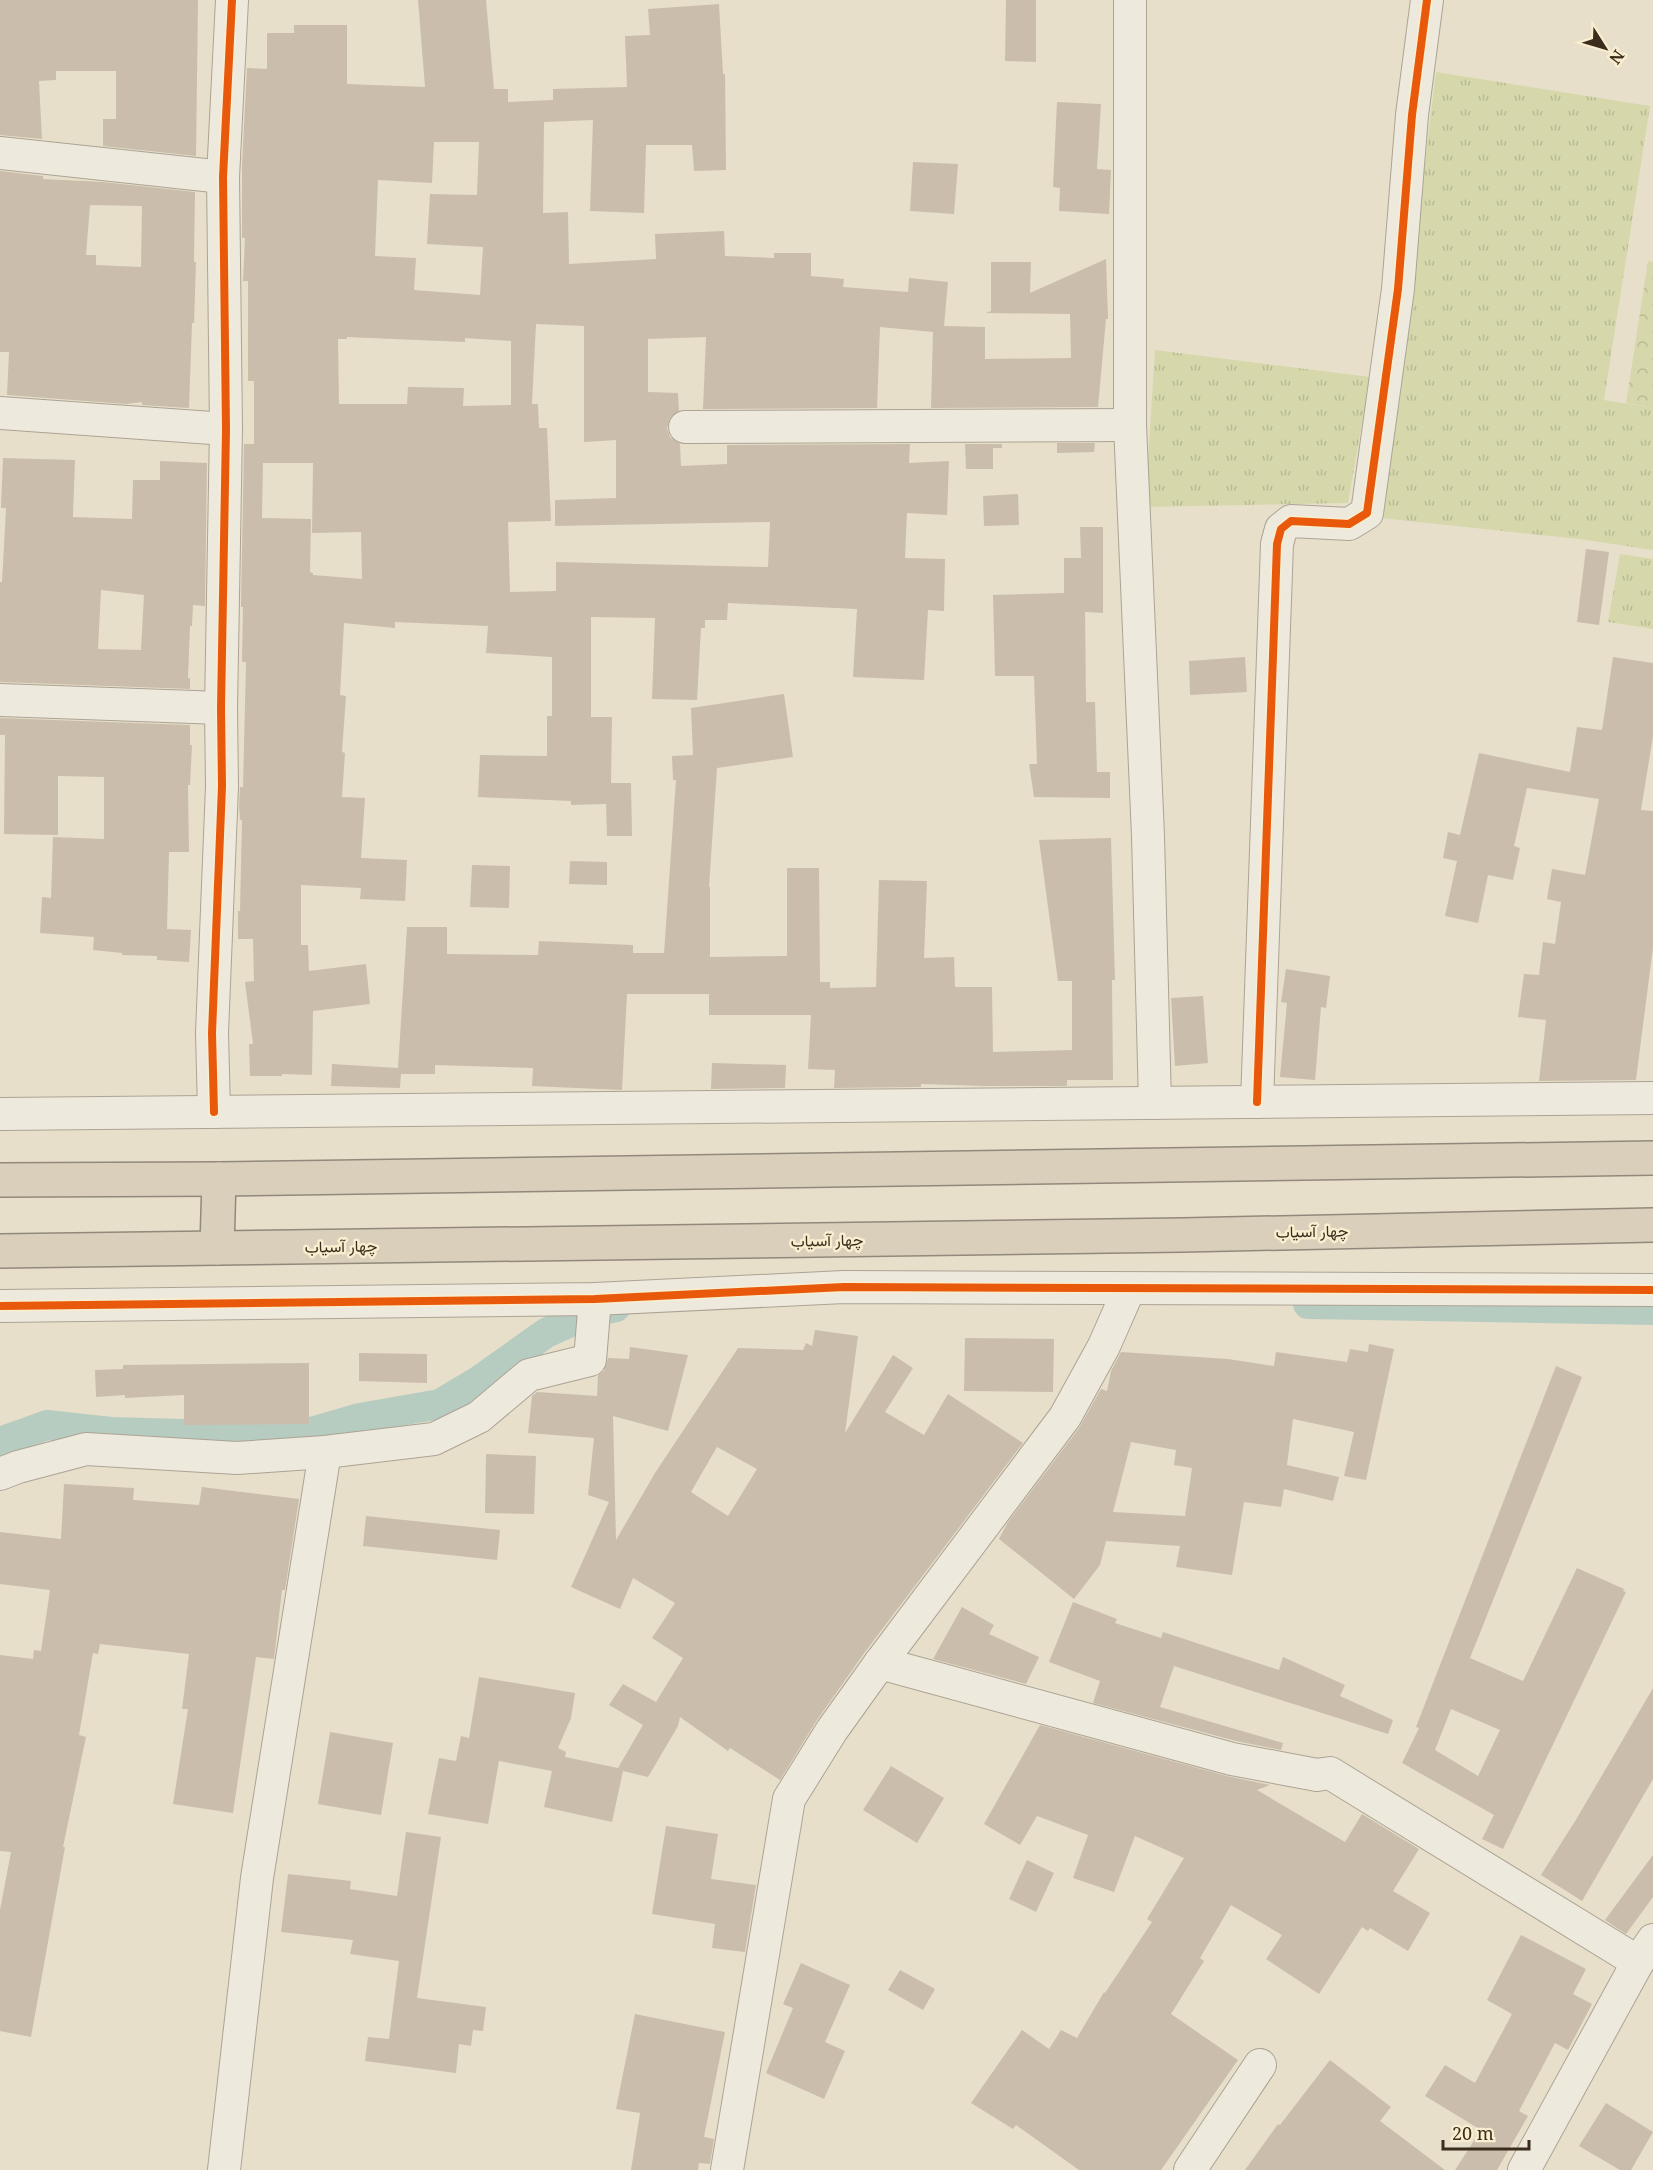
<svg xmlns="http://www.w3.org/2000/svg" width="1653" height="2170" font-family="'Noto Serif',Vazirmatn,serif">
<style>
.grass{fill:url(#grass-tufts)}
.park{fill:url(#park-crowns)}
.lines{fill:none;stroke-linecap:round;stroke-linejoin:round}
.canal{stroke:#b7ccc0;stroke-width:30}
.building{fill:#cbbdab;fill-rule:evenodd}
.minor-casing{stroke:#aca394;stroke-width:34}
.highway-casing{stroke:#91897b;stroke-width:36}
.minor{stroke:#eee9dd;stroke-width:32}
.highway{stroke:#dacfbb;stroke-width:33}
.cycleway-casing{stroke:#f9eecf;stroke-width:11}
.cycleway{stroke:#e8590c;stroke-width:8}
.labels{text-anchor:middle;stroke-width:5;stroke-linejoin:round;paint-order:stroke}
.street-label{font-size:16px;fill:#3b2c1b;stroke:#f9eecf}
</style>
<defs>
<pattern id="grass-tufts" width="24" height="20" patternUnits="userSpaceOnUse" patternTransform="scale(1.5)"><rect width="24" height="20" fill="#d6d8ab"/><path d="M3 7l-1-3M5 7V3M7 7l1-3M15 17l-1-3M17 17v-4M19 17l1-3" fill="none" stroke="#b9ba93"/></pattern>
<pattern id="park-crowns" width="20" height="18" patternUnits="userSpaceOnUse" patternTransform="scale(1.5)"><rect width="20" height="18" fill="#d6d8ab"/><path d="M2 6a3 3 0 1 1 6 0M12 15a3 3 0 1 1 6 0" fill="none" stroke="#b9ba93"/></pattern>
</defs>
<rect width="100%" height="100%" fill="#e7dfca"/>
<!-- grass -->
<g class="grass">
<polygon points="1436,72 1650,106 1604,400 1653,408 1653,550 1579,539 1381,518"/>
<polygon points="1155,350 1370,377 1348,503 1145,507"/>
<polygon points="1620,554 1653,559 1653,629 1608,622"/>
</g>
<!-- park -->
<polygon class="park" points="1648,261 1653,262 1653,408 1626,403"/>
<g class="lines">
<!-- canal -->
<g class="canal">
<polyline points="1308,1304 1653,1310"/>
<polyline points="0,1442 47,1425 111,1432 294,1437 360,1418 440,1404 477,1382 546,1333 593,1312 616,1307"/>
</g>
</g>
<!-- building -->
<g class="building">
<polygon points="0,0 198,0 196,156 103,146 103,119 116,119 116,71 56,71 56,80 39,81 42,139 0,135"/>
<path d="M418 0H486L494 89H508V102L553 100V89L627 87 625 36 650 35 648 9 719 4 723 74H725L726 170 694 171 692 145H646L644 213 590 211 593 120 544 122 543 213 568 212 569 264 656 259 655 234 724 231 725 256 774 258V253H811V276L844 279 843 287 908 292 909 278 948 282 944 326 985 327V359L1071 358 1070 314 986 313 991 311V262H1031L1030 293 1106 259 1108 319H1106L1098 407 931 408 933 332 880 327 877 408 703 409 706 337 648 339V392L678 393 679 411 670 418 667 428 670 437 680 444 681 466 727 464V445L910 444 909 463 949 461 947 515 907 513 905 558 945 559 944 611 928 610 924 680 853 677 857 609 728 603 727 620H705V628H701L697 700 652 699 655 618 591 617V717H612L611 783H631L632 836H607L606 804 571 805V801L478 797 480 755 547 756V716H552V657L486 653 488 626 395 622V628L344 623 340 695 346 696 342 752 345 753 342 797 365 798 361 858 407 860 405 901 360 899 361 888 301 885V945H308L309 971 366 964 370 1004 313 1011 312 1075 282 1074V1076H250L249 1044H253L245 982 254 981 253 939H238V911H240L242 820H240L239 806 240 787H243L246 662H242L243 607H241L244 444H254V381H248V281H243L245 238H242V165L247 68 267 69V33H294V25H347V84L425 87ZM434 142H479L477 195 430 194 427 244 483 247 480 295 414 290 416 258 375 256 378 180 432 183ZM536 324 584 326V442L616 440V498L555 500V526L770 522 768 567 556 562V591L510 592 508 522 551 521 547 428H539L538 404H532ZM347 337 465 342V338L511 341V405L463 406 464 388 408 387 407 404H339L338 339H347ZM263 463H313L312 533 361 532 362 579 313 575V573L310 572 311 519 262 518Z"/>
<polygon points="1006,0 1036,0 1036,62 1005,61"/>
<polygon points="1057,102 1101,104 1097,169 1111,170 1109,214 1059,211 1060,188 1053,187"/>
<polygon points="913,162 958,164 954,214 910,211"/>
<path d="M0 171 43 176V179L103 182 195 192 194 262H196L194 323H192L189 408 142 405V402L126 404 7 395 9 352H0ZM90 205 142 206 141 267 96 265V255H86Z"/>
<polygon points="1057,443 1095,443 1094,452 1057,453"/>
<polygon points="965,444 1002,444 1002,448 993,448 993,469 966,469"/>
<path d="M3 458 75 460 73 517 132 519 133 480H160V461L207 463 205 606 193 605 192 626H190L188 678H190V689L0 682V582H2L6 508H1ZM101 590 144 595 141 650 98 649Z"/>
<polygon points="1018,494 1019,525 984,526 983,496"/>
<polygon points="1080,527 1103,527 1103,613 1085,612 1086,702 1095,702 1097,772 1110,772 1110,798 1034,797 1029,764 1037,764 1034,676 995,676 993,595 1064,593 1064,558 1081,558"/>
<polygon points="1586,549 1609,552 1599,625 1577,622"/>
<polygon points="1245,657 1247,692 1190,695 1189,661"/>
<polygon points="1613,657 1653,663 1653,736 1641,810 1653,811 1653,947 1636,1080 1539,1081 1546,1020 1518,1017 1524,974 1539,975 1543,942 1555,944 1561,902 1547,899 1552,869 1585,875 1599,799 1527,788 1514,846 1520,848 1513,880 1488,875 1478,923 1445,916 1457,861 1443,858 1448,832 1460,835 1479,753 1570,772 1577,727 1602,730"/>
<polygon points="784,694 793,757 717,768 709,887 710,887 710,957 787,956 787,868 819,868 820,982 830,982 830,988 876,987 879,880 927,881 924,958 954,957 955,987 992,987 993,1052 1072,1050 1072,981 1058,981 1039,840 1111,838 1115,980 1112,980 1113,1080 1067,1080 1067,1086 984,1086 921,1084 921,1087 834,1088 835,1070 808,1069 811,1015 709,1015 709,994 627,994 622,1090 532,1086 533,1068 435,1065 435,1074 401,1074 400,1088 331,1086 332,1064 398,1068 407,927 447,927 447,954 538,955 539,941 633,945 633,953 664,953 676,780 673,780 672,756 693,755 691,708"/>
<polygon points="0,718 190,725 190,745 192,745 190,785 188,785 189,852 169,852 167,929 191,930 189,962 157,960 157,956 122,955 122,953 93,950 94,937 40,933 42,897 51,898 53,837 104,839 104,777 58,776 58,835 4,834 5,735 0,735"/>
<polygon points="570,861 607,862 607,885 569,884"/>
<polygon points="472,865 510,866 509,908 470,907"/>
<polygon points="1286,969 1330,976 1326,1008 1321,1007 1315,1080 1280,1077 1287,1003 1281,1002"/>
<polygon points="1203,996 1208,1063 1175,1066 1171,998"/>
<polygon points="712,1063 786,1065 785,1088 711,1089"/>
<path d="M815 1330 858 1336 845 1433 893 1355 913 1368 885 1412 924 1435 948 1394 1023 1443 865 1652 817 1720 780 1780 730 1748 728 1751 680 1717 678 1726 648 1777 623 1771 612 1822 544 1807 552 1771 499 1761 488 1824 428 1814 439 1758 456 1761 461 1736 469 1738 479 1677 575 1693 571 1718 558 1748 566 1752 565 1757 618 1768 643 1725 609 1705 623 1684 656 1702 683 1658 652 1638 675 1603 633 1578 620 1609 571 1587 609 1502 588 1495 594 1438 528 1433 532 1396 537 1392 597 1396 598 1375 604 1371 608 1358 629 1359 630 1347 688 1355 668 1431 613 1416 616 1540 655 1473 738 1348 803 1350 806 1343 812 1346ZM717 1447 757 1469 728 1516 691 1492Z"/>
<polygon points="965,1338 1054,1339 1053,1392 964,1391"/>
<path d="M1369 1344 1394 1349 1366 1480 1344 1476 1354 1432 1293 1419 1287 1465 1339 1477 1333 1501 1284 1489 1281 1507 1244 1502 1232 1575 1176 1567 1180 1546 1106 1541 1100 1565 1074 1599 999 1539 1008 1522 1079 1428 1101 1389 1107 1391 1111 1371 1121 1352 1228 1359 1274 1366 1276 1352 1347 1362 1350 1349 1368 1352ZM1131 1442 1176 1450 1174 1465 1192 1468 1185 1516 1113 1512Z"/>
<polygon points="359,1353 427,1354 427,1383 359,1381"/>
<polygon points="309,1363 309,1424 184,1425 184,1395 125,1398 125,1395 96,1397 95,1370 123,1369 123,1365"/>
<path d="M1556 1366 1582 1377 1470 1658 1523 1681 1577 1568 1624 1589 1623 1591 1626 1592 1503 1849 1482 1839 1494 1815 1402 1763 1419 1728 1416 1727ZM1451 1709 1500 1730 1478 1776 1435 1750Z"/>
<polygon points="486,1454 536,1456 534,1514 485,1513"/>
<polygon points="64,1484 134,1488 133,1500 199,1505 202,1487 299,1499 285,1590 282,1590 274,1659 256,1657 233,1813 173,1804 188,1709 182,1709 189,1654 100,1644 98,1654 93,1653 79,1735 86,1737 63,1847 65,1847 31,2037 0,2031 0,1910 11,1852 0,1851 0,1655 33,1659 34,1650 41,1651 50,1590 0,1584 0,1532 61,1539"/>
<polygon points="366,1516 500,1530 497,1560 363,1546"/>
<polygon points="1073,1602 1117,1619 1115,1623 1161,1638 1163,1632 1279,1670 1283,1657 1345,1685 1340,1696 1393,1720 1388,1734 1174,1666 1160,1707 1283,1743 1281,1750 1236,1741 1093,1703 1100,1681 1049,1662"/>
<polygon points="962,1607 994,1625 989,1634 1039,1657 1026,1684 933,1659"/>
<polygon points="1653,1688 1653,1779 1582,1901 1541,1875 1577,1818"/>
<polygon points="1040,1725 1227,1776 1270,1785 1257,1790 1345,1842 1362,1814 1419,1849 1393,1891 1430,1913 1408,1951 1370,1928 1368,1931 1362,1927 1319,1994 1266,1959 1282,1935 1231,1905 1200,1958 1204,1961 1171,2014 1238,2060 1161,2170 1079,2170 1016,2125 1013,2129 971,2103 1022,2030 1049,2049 1061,2030 1077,2038 1104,1992 1105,1993 1152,1922 1147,1919 1184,1858 1135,1836 1114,1892 1073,1878 1088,1835 1037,1816 1020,1845 984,1824"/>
<polygon points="330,1732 393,1743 381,1815 318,1804"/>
<polygon points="891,1766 944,1798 917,1843 863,1810"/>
<polygon points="666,1826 718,1834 711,1879 756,1885 745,1952 712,1948 715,1924 652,1914"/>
<polygon points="406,1832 441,1837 417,1998 486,2007 483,2031 473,2030 471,2046 459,2044 456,2073 365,2061 368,2037 389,2039 399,1961 350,1954 353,1940 281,1932 288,1874 351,1881 350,1889 397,1896"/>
<polygon points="1653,1855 1653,1897 1626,1934 1605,1920"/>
<polygon points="1027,1860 1054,1873 1036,1912 1009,1899"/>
<polygon points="1521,1935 1586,1969 1573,1994 1592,2004 1568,2050 1555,2043 1519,2111 1528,2116 1497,2170 1455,2170 1481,2130 1425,2096 1445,2065 1475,2083 1512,2014 1487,2000"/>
<polygon points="801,1963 850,1985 825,2042 845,2051 824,2099 766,2073 793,2008 783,2004"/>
<polygon points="900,1970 935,1989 923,2010 888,1990"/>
<polygon points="635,2014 725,2032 704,2137 714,2139 710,2164 699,2163 698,2170 631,2170 640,2113 616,2109"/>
<polygon points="1330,2060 1391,2107 1380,2121 1445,2170 1245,2170 1278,2124 1280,2125"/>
<polygon points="1606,2103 1653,2132 1631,2170 1620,2170 1579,2146"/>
</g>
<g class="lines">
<!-- minor casing -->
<g class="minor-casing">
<g id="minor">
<polyline points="1130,0 1130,425 1148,836 1155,1103"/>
<polyline points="0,153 223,177"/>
<polyline points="0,413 226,429"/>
<polyline points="685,427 1130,425"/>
<polyline points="0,700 221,708"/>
<polyline points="1257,1102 1277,544 1281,529 1291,521 1349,524 1367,513 1398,289 1412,115 1427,0"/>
<polyline points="214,1112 212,1033 222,786 221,708 226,429 223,177 232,0"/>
<polyline points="0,1114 1653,1098"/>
<polyline points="0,1306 595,1299 844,1287 1653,1290"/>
<polyline points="0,1474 18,1467 86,1449 237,1458 325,1452 434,1439 479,1417 529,1375 590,1360 595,1299"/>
<polyline points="880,1663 1232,1759 1317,1775 1330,1773 1638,1962"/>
<polyline points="224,2170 257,1878 325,1452"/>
<polyline points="727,2170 789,1799 832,1730 880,1663 1065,1417 1104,1346 1129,1289"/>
<polyline points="1190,2170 1260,2065"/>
<polyline points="1524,2170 1638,1962 1653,1940"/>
</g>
</g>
<!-- highway casing -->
<g class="highway-casing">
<g id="highway">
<polyline points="0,1180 219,1179 1653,1158"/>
<polyline points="217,1248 219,1179"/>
<polyline points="0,1251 1183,1235 1653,1225"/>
</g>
</g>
<!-- minor -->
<use href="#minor" class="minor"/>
<!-- highway -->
<use href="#highway" class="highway"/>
<!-- cycleway casing -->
<g class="cycleway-casing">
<g id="cycleway">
<polyline points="1257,1102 1277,544 1281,529 1291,521 1349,524 1367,513 1398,289 1412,115 1427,0"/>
<polyline points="214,1112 212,1033 222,786 221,708 226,429 223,177 232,0"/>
<polyline points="0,1306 595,1299 844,1287 1653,1290"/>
</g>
</g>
<!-- cycleway -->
<use href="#cycleway" class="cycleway"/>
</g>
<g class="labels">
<!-- street labels -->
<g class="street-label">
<text transform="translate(1312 1231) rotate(-1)" y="6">چهار آسیاب</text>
<text transform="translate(827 1240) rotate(-1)" y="6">چهار آسیاب</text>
<text transform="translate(341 1246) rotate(-1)" y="6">چهار آسیاب</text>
</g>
</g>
<!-- north arrow -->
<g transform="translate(1605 48) rotate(127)" stroke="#f9eecf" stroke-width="4.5" paint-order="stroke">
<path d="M0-4.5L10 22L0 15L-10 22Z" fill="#3b2c1b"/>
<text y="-9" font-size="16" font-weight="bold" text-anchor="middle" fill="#3b2c1b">N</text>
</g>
<!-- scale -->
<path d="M1443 2140v9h86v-9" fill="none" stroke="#3b2c1b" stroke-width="3"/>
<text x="1452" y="2140" font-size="18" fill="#3b2c1b" stroke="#f9eecf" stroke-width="4.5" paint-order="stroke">20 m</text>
</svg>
